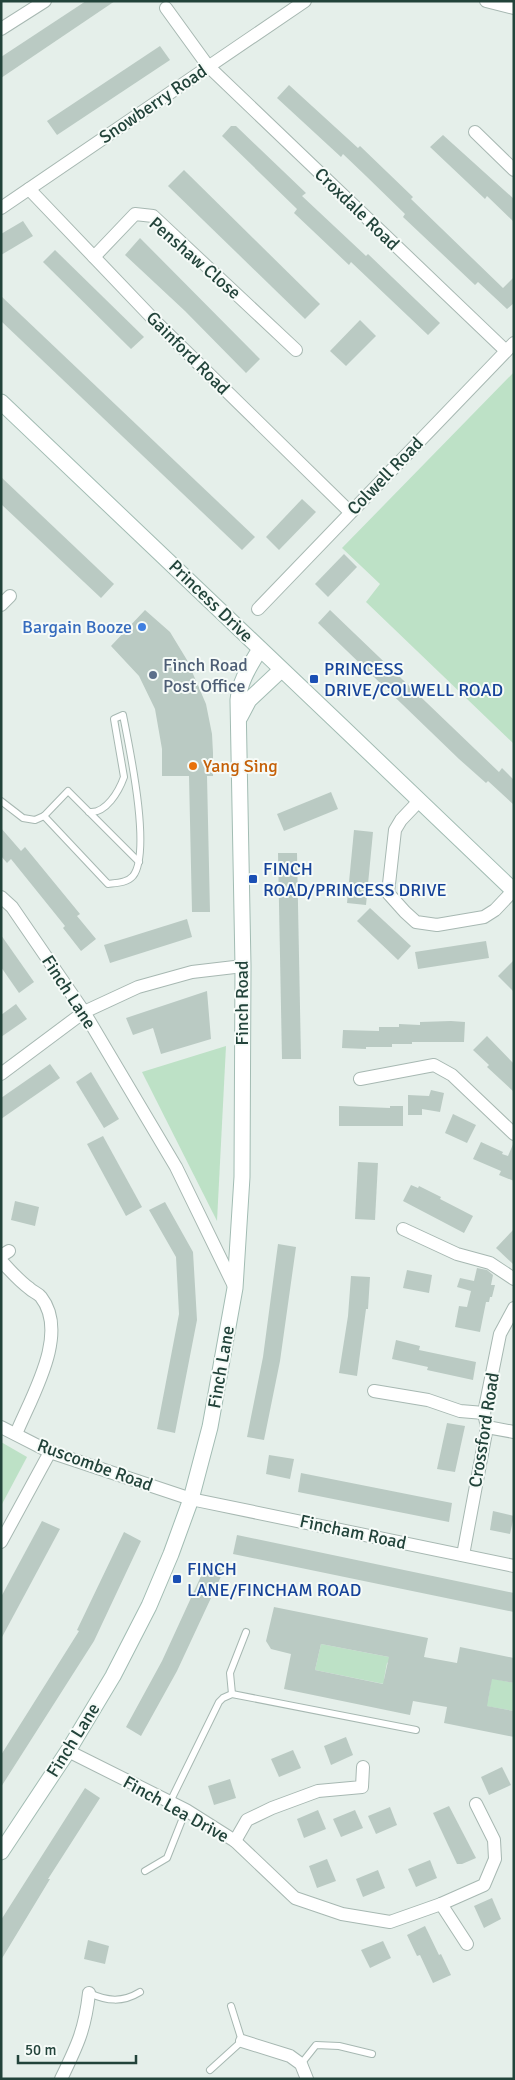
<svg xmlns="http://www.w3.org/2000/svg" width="515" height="2080" font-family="Signika,sans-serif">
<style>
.green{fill:#bde1c6}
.building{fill:#bacac3;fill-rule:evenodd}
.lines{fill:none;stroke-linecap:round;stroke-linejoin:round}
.lane-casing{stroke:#a7b8b2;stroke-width:8}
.street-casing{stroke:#a7b8b2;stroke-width:14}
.secondary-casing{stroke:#a2bcb3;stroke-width:17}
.lane{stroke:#fff;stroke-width:6}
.street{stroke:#fff;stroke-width:12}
.secondary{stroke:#fff;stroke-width:15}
.shop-dot{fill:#3f7fe0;stroke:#f6fbf8;stroke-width:2}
.service-dot{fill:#5c6f8a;stroke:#f6fbf8;stroke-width:2}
.transit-dot{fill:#1a4fb4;stroke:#f6fbf8;stroke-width:2}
.food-dot{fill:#e8710a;stroke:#f6fbf8;stroke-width:2}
.labels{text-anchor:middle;stroke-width:4;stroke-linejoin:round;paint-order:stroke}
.street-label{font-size:18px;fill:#22433a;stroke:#f6fbf8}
.shop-label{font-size:18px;fill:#366cbe;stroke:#f6fbf8;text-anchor:end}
.service-label{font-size:18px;fill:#4e5e75;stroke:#f6fbf8;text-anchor:start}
.transit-label{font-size:18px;fill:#164399;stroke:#f6fbf8;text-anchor:start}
.food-label{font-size:18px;fill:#c56008;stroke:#f6fbf8;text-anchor:start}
</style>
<rect width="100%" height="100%" fill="#e5efea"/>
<!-- green -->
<g class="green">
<polygon points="514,372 514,744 366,602 380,584 342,548"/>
<polygon points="226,1046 217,1221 142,1072"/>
<polygon points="1,1442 27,1457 1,1506"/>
<polygon points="321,1644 394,1658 387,1663 384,1679 389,1685 315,1670"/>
<polygon points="486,1677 514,1683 514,1711 480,1705 488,1700 491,1682"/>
</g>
<!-- building -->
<g class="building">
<polygon points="86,1 115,1 1,78 1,57"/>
<polygon points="160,46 170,60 57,135 47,121"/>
<polygon points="289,85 358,148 360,146 413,197 411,199 503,288 514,277 514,303 507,309 478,282 475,285 403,217 405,214 366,176 343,154 341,157 277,98"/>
<polygon points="231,126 236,126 306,193 302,196 366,256 368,254 440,323 428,335 351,262 349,265 294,213 297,209 222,136"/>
<polygon points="443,135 514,199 514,222 487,196 485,199 430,147"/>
<polygon points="184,170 320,304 305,319 168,186"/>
<polygon points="23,221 33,236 1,255 1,234"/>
<polygon points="140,238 260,359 246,373 185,311 125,255"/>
<polygon points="55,250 144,337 131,349 43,262"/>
<polygon points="1,296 255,537 242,550 1,321"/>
<polygon points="360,320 376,336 346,366 330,351"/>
<polygon points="1,477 114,584 101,598 1,504"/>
<polygon points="302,499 316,512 279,550 266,537"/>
<polygon points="344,554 357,567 328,597 315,584"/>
<polygon points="145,610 170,632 187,660 206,704 212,734 213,753 213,776 207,776 210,912 192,912 189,776 162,776 162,749 155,709 139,676 111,646"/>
<polygon points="330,610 499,772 502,768 514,780 514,805 488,781 486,783 459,759 318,623"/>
<polygon points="331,792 338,809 284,831 277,814"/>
<polygon points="1,828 21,851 25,847 80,914 77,916 96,939 81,951 63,928 65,926 11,859 7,863 1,856"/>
<polygon points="354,830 373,832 366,905 347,903"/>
<polygon points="278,853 297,853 301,1059 282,1059"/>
<polygon points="370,908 411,946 398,960 357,921"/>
<polygon points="187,919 192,937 110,963 104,945"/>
<polygon points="1,935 34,982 19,993 1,967"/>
<polygon points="486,941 489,958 418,969 415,952"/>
<polygon points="514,960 514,992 498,976"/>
<polygon points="207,991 211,1039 161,1054 153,1028 133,1035 126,1018"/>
<polygon points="16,1004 27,1019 1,1037 1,1015"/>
<polygon points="451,1021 465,1022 464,1042 412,1042 412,1044 392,1044 392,1047 366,1047 366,1049 342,1048 343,1030 379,1031 379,1027 399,1027 399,1024 420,1025 420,1022"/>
<polygon points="487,1036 514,1064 514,1092 487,1067 489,1065 473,1050"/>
<polygon points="50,1064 60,1078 1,1119 1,1098"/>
<polygon points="91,1072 119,1119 104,1128 76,1082"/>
<polygon points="431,1090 444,1093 440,1112 422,1109 422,1115 408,1115 408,1095 429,1096"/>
<polygon points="339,1106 390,1108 390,1106 403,1106 403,1126 339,1126"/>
<polygon points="453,1114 476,1125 467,1143 445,1133"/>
<polygon points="103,1136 142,1207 126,1216 87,1144"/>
<polygon points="481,1142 503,1152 502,1154 508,1156 514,1142 514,1181 499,1175 501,1171 473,1159"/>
<polygon points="358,1162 378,1163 375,1220 355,1219"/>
<polygon points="411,1185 418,1188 419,1186 441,1197 440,1199 473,1216 464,1233 403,1201"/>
<polygon points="15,1201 39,1207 35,1226 11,1220"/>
<polygon points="165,1202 193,1252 197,1320 175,1433 157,1429 179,1314 176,1257 149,1210"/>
<polygon points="514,1229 514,1265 496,1248"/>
<polygon points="278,1244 296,1247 280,1361 264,1440 247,1437 263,1357"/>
<polygon points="477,1268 487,1270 493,1275 491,1285 495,1285 492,1297 490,1297 489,1302 486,1302 480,1332 455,1327 459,1306 467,1307 471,1291 457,1287 460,1278 474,1281"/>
<polygon points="407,1270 432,1275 429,1293 403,1288"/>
<polygon points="351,1276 370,1277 368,1309 366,1309 357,1376 339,1373 348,1316"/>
<polygon points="396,1340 420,1346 419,1350 476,1362 473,1380 427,1370 428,1367 392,1359"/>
<polygon points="447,1423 465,1426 455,1472 437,1469"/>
<polygon points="269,1455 294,1459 290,1479 266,1474"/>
<polygon points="301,1473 452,1503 449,1522 298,1492"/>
<polygon points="493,1511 514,1516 510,1534 490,1530"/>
<polygon points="42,1521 60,1529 1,1639 1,1597"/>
<polygon points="124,1532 141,1541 94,1641 1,1787 1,1755 79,1631 77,1630"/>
<polygon points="237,1535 514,1593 514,1612 233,1554"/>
<polygon points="207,1563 224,1570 177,1671 141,1736 126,1727 162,1661"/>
<path d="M274 1607 428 1638 424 1657 457 1663 460 1647 514 1658V1683L492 1679 487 1706 514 1711V1737L444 1723 447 1707 413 1701 410 1715 284 1689 291 1654 271 1649 266 1641ZM321 1644 389 1657 383 1684 315 1670Z"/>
<polygon points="346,1737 353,1755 331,1765 324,1746"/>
<polygon points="293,1750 301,1768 279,1777 271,1759"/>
<polygon points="502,1767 511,1785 489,1795 481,1777"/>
<polygon points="230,1779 236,1798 214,1805 208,1786"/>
<polygon points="85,1788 100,1798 48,1879 50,1879 1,1960 1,1920"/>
<polygon points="449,1806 476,1858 462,1864 457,1864 433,1813"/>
<polygon points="390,1807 397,1825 376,1834 368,1816"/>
<polygon points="318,1810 326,1829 304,1838 297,1819"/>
<polygon points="355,1810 363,1828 341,1837 333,1819"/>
<polygon points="327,1859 336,1881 317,1888 309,1866"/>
<polygon points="430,1860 437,1878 416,1887 408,1869"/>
<polygon points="378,1870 385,1888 363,1897 356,1879"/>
<polygon points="492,1898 501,1919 484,1928 474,1906"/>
<polygon points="425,1926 439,1955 441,1954 451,1975 433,1983 420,1955 417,1956 407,1935"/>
<polygon points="88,1940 109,1946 105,1964 84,1959"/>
<polygon points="383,1941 391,1958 370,1968 361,1950"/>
</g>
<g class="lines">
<!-- lane casing -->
<g class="lane-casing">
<g id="lane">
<polyline points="1,801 23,818 35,820 44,816 68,791 139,862"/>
<path d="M44 816 108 884C116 883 127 883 133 876 152 852 129 746 123 715L114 719 124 777C119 791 106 814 89 812"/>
<polyline points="232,1694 230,1673 246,1632"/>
<polyline points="170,1802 219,1702 223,1698 232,1694 416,1730"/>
<polyline points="145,1871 167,1858 186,1810"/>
<path d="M89 1993C107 2001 122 2003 140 1992"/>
<polyline points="301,2064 316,2045 339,2046 372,2054"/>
<polyline points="210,2070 242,2041 231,2006"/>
</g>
</g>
<!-- street casing -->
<g class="street-casing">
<g id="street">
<polyline points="486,1 514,8"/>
<polyline points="166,8 208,66 506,351"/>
<polyline points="1,29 45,1"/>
<polyline points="475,132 514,170"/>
<polyline points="29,189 157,323 350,512"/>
<polyline points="1,208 305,1"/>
<polyline points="94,257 135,214 153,216 296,350"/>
<polyline points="1,605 10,596"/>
<polyline points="258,609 514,343"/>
<polyline points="419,801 401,820 395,830 388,893 405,912 416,922 437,925 484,917 495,910 513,891"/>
<polyline points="1,897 12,907 84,1012 176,1167 235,1288"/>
<polyline points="1,1074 84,1012 138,987 192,972 243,966"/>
<polyline points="360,1079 434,1065 452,1075 514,1134"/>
<polyline points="403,1229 457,1254 490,1263 514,1279"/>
<polyline points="1,1256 9,1251"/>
<path d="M1 1261C10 1270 19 1281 29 1288 33 1292 38 1293 41 1297 70 1334 31 1397 16 1434"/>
<polyline points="374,1391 428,1400 460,1411 484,1413"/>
<polyline points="1,1427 50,1452 191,1499 514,1566"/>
<polyline points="487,1427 514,1432"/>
<polyline points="1,1542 50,1452"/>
<polyline points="463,1555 487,1427 484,1413 500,1334 514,1308"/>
<polyline points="68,1751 186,1810 235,1841 295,1898 342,1914 390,1922 441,1904 484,1885 495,1859 494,1840 476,1804"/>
<polyline points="235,1841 247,1820 272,1808 318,1791 362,1787 363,1767"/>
<polyline points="441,1904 467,1944"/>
<polyline points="242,2041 290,2056 301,2064 307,2079"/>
<path d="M61 2079C77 2046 85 2030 89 1993"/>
</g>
</g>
<!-- secondary casing -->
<g class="secondary-casing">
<g id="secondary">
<path d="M1 402C173 564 343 728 514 891"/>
<polyline points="240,717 249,700 281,670"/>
<path d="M1 1852 68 1751 113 1676 149 1606 171 1554 191 1499 210 1427 235 1288 242 1177 243 966 238 700C240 680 250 666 260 649"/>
</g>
</g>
<!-- lane -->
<use href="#lane" class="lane"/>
<!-- street -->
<use href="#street" class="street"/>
<!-- secondary -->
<use href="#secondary" class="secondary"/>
</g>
<!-- markers -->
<circle class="shop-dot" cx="142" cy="627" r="5"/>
<circle class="service-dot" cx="153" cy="675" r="5"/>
<g class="transit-dot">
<rect x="309" y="674" width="10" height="10" rx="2.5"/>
<rect x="248" y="874" width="10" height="10" rx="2.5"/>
<rect x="172" y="1574" width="10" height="10" rx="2.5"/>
</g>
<circle class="food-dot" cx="193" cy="766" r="5"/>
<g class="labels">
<!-- street labels -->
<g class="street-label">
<text transform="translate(153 104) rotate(-34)" y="6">Snowberry Road</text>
<text transform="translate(357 209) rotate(44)" y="6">Croxdale Road</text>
<text transform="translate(195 258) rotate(41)" y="6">Penshaw Close</text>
<text transform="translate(188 353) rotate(45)" y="6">Gainford Road</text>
<text transform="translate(385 476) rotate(-46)" y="6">Colwell Road</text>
<text transform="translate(211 601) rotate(44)" y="6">Princess Drive</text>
<text transform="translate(69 992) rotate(57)" y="6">Finch Lane</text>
<text transform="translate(242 1003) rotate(-90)" y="6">Finch Road</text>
<text transform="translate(221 1367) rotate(-80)" y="6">Finch Lane</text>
<text transform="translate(484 1430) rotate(-81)" y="6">Crossford Road</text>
<text transform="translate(95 1465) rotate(20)" y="6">Ruscombe Road</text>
<text transform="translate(353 1532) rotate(12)" y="6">Fincham Road</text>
<text transform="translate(73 1740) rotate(-58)" y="6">Finch Lane</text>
<text transform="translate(176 1809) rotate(29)" y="6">Finch Lea Drive</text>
</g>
<!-- shop labels -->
<g class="shop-label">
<text x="132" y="633">Bargain Booze</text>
</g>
<!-- service labels -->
<g class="service-label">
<text x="163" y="671">Finch Road<tspan x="163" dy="21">Post Office</tspan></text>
</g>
<!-- transit labels -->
<g class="transit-label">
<text x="324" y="675">PRINCESS<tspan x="324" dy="21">DRIVE/COLWELL ROAD</tspan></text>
<text x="263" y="875">FINCH<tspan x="263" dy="21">ROAD/PRINCESS DRIVE</tspan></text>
<text x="187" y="1575">FINCH<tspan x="187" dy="21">LANE/FINCHAM ROAD</tspan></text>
</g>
<!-- food labels -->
<g class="food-label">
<text x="203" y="772">Yang Sing</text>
</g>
</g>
<!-- border -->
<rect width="515" height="2080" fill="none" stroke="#22433a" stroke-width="5"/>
<!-- scale -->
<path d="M18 2055v8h118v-8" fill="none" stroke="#22433a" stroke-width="2.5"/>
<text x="25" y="2055" font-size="15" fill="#22433a" stroke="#f6fbf8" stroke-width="4" paint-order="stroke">50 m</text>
</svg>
